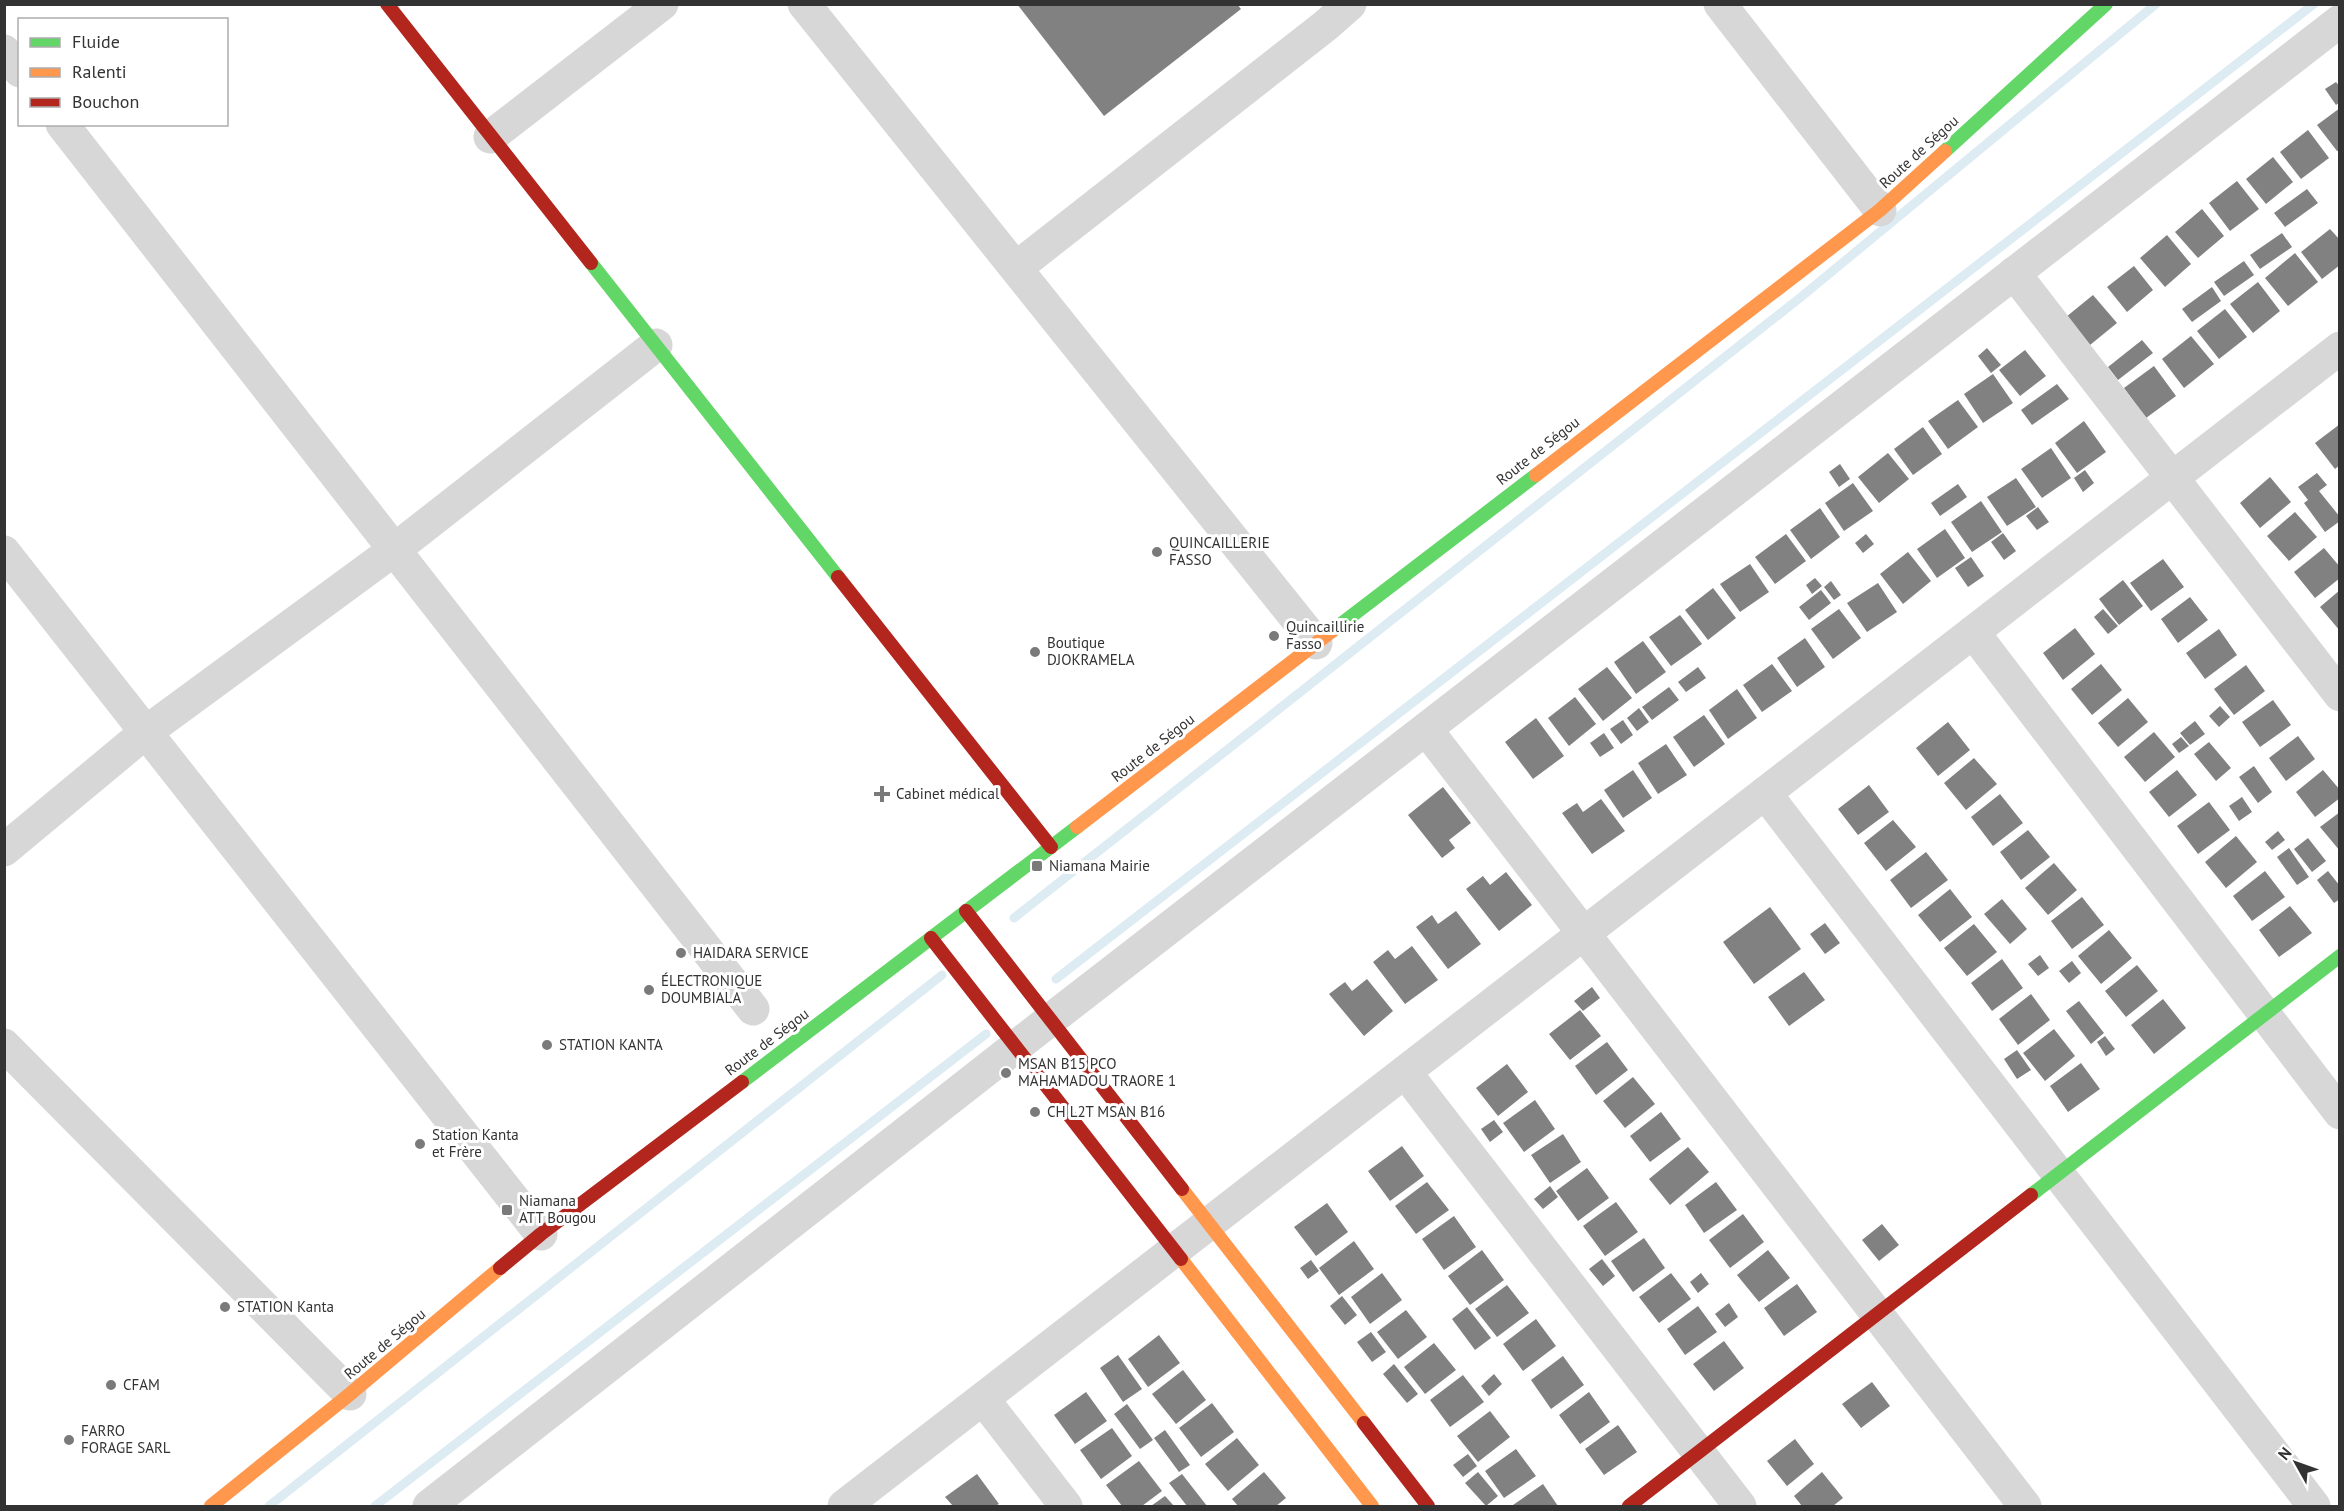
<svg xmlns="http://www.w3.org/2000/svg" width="2344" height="1511" font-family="'PT Sans',sans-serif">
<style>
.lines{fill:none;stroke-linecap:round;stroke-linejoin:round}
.stream{stroke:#ddebf3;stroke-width:9}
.building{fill:#818181}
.street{stroke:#d7d7d7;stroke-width:33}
.fast{stroke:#63d668;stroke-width:14}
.slow{stroke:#ff974d;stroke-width:14}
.jam{stroke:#b3261e;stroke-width:14}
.poi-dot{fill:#7a7a7a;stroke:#fff;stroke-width:2}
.labels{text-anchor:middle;stroke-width:6;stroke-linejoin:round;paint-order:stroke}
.street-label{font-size:15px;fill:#333;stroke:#fff}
.poi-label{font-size:15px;fill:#333;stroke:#fff;text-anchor:start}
</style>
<rect width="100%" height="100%" fill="#fff"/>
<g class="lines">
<!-- stream -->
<g class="stream">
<polyline points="1014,918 1801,297 2156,4"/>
<polyline points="1056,979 2314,4"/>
<polyline points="269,1506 942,975"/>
<polyline points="375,1506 986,1034"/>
</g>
</g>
<!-- building -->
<g class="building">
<polygon points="1017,4 1237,4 1241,9 1104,116"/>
<polygon points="2336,82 2340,87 2340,102 2336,105 2325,89"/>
<polygon points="2340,108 2340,150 2337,151 2317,125"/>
<polygon points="2308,130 2329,158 2301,179 2280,152"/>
<polygon points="2273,157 2293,182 2266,204 2246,179"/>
<polygon points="2237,181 2259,209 2230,231 2209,203"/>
<polygon points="2307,189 2318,203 2285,227 2274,213"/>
<polygon points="2202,209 2224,236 2198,258 2175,232"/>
<polygon points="2330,229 2340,240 2340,265 2322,279 2301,252"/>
<polygon points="2282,233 2292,247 2260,269 2250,255"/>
<polygon points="2167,235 2191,264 2165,287 2140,258"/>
<polygon points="2295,253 2318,282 2288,306 2265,278"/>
<polygon points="2244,261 2254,275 2224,296 2214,282"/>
<polygon points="2134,266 2153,290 2127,312 2107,287"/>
<polygon points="2258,282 2280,311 2253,333 2230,304"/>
<polygon points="2212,287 2221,301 2192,322 2182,309"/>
<polygon points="2093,295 2117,323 2090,345 2066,317"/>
<polygon points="2225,309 2247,337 2219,359 2197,331"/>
<polygon points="2191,336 2214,364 2184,388 2162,359"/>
<polygon points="2142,340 2153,353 2118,380 2108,367"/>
<polygon points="1987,348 2001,365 1991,373 1978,356"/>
<polygon points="2025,350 2046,376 2020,396 1999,370"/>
<polygon points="2154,366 2176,396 2146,418 2124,388"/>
<polygon points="1993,374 2013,403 1983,423 1964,394"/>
<polygon points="2057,384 2069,399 2032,425 2021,410"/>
<polygon points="1958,400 1978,427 1948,449 1928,421"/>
<polygon points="2084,421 2106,452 2077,473 2055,443"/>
<polygon points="2340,424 2340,465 2335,469 2315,443"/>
<polygon points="1923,427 1942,454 1913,475 1894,449"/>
<polygon points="2051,448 2071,478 2042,498 2021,469"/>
<polygon points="1888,453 1909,479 1879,503 1858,477"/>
<polygon points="1840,464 1850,479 1839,487 1829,472"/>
<polygon points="2085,470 2094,483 2083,492 2074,478"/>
<polygon points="2317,473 2327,485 2319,491 2340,517 2340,521 2325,532 2304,503 2308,500 2298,487"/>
<polygon points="2270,477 2291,502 2260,528 2240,503"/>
<polygon points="2016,478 2036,507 2007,526 1987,497"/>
<polygon points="1853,483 1873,511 1844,531 1825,503"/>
<polygon points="1958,484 1967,497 1940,516 1931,503"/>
<polygon points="1981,501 2002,532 1972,552 1951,522"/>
<polygon points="2038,507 2049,522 2037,530 2026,516"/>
<polygon points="1820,508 1840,537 1811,559 1790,530"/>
<polygon points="2295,512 2317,537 2289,561 2267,536"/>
<polygon points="1945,529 1965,558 1937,578 1917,549"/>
<polygon points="2003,533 2016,551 2004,560 1991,542"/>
<polygon points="1786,534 1806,561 1775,584 1755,557"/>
<polygon points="1866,534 1874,544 1863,553 1855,543"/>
<polygon points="2324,548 2340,567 2340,578 2315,598 2294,572"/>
<polygon points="1908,552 1931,581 1903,604 1880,574"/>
<polygon points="1971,557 1984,576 1968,587 1955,568"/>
<polygon points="2163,559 2184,587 2151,611 2130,583"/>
<polygon points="1750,564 1769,592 1740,612 1720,584"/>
<polygon points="1815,578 1822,586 1812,594 1806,585"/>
<polygon points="2123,580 2143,606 2119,625 2099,599"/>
<polygon points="1831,581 1841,595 1834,600 1824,587"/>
<polygon points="1878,583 1897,612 1867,632 1847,603"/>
<polygon points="1713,588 1736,618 1708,640 1685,610"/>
<polygon points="1821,590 1831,603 1809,620 1799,607"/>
<polygon points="2340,590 2340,631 2320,607"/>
<polygon points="2190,597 2208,620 2178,643 2161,619"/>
<polygon points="1839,609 1861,638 1833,659 1811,629"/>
<polygon points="2103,609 2118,626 2108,634 2094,617"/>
<polygon points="1680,615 1702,644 1671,666 1649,637"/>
<polygon points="2075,628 2095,654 2063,680 2043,653"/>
<polygon points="2219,629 2237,655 2205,679 2186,653"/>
<polygon points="1805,638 1825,667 1797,687 1777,658"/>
<polygon points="1643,641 1666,672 1636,694 1614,662"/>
<polygon points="1772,664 1792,691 1762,712 1743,685"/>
<polygon points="2101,664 2122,690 2092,715 2071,689"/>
<polygon points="2246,665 2265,691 2234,715 2214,689"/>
<polygon points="1607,667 1632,698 1603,721 1578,689"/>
<polygon points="1698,667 1706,678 1686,692 1678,682"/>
<polygon points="1669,687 1679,700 1652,720 1642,707"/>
<polygon points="1737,689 1757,718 1728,739 1709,710"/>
<polygon points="1575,697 1596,724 1569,746 1548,718"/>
<polygon points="2128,698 2148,722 2118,747 2098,723"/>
<polygon points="2273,700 2291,725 2260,747 2242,722"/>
<polygon points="2220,706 2230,717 2219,727 2209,716"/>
<polygon points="1639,708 1649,722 1637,731 1627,718"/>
<polygon points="1704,715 1725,744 1694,767 1673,737"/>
<polygon points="1536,718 1564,756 1533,779 1505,742"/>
<polygon points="1623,720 1633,735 1621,744 1610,729"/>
<polygon points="2195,721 2205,734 2190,745 2180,733"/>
<polygon points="1948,722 1970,750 1938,776 1916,748"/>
<polygon points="2154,732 2175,757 2145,782 2124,757"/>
<polygon points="1604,733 1614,748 1600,757 1590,743"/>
<polygon points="2298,736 2315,759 2286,781 2269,758"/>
<polygon points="2181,737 2189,746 2179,753 2172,744"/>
<polygon points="2209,742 2231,768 2216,781 2194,754"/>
<polygon points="1666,744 1687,775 1658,794 1638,763"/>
<polygon points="1974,758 1997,784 1966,810 1944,783"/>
<polygon points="2254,766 2272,792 2258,803 2239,777"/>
<polygon points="1633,770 1652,798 1623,818 1604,790"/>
<polygon points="2177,770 2197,795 2169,817 2149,792"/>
<polygon points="2323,770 2340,790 2340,798 2315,817 2296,792"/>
<polygon points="1869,785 1889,812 1858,835 1838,809"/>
<polygon points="1443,787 1471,823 1449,840 1455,848 1442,858 1408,815"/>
<polygon points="2000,794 2023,823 1993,846 1971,817"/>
<polygon points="2242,797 2252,812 2239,821 2229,806"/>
<polygon points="1601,799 1625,831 1592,854 1562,813 1577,803 1583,812"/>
<polygon points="2209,802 2230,830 2198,854 2177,826"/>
<polygon points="2340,812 2340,851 2320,827"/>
<polygon points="1893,820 1916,847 1886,871 1864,843"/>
<polygon points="2028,830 2050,857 2021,880 2000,852"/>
<polygon points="2278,831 2285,840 2272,850 2265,842"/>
<polygon points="2236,836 2257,862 2226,888 2205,862"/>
<polygon points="2308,838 2326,861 2312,872 2294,849"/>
<polygon points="2289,848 2309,877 2297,885 2277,857"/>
<polygon points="1926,852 1948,880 1911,908 1890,880"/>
<polygon points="2054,863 2077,890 2048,915 2025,888"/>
<polygon points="2265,871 2285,897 2252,921 2233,896"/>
<polygon points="2328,871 2340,886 2340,899 2334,903 2317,880"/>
<polygon points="1506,872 1532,905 1499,931 1466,889 1483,876 1490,885"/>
<polygon points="1950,889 1972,917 1940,942 1918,915"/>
<polygon points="2082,897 2104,925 2072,949 2051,921"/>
<polygon points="2002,899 2027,929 2010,944 1984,914"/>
<polygon points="2290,906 2312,933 2279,957 2259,930"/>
<polygon points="1770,907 1801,949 1754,984 1723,942"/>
<polygon points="1456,911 1481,944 1448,969 1416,927 1432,915 1438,924"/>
<polygon points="1825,923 1840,943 1825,954 1810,934"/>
<polygon points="1974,924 1997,952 1967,976 1944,948"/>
<polygon points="2109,930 2132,958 2101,984 2078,956"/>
<polygon points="1412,946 1438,980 1405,1004 1373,962 1388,950 1395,959"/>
<polygon points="2040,955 2049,968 2038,976 2028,964"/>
<polygon points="2002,959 2023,988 1992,1011 1971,983"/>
<polygon points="2072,961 2081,973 2069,983 2059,971"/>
<polygon points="2137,965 2158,991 2126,1017 2105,991"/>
<polygon points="1804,972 1825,1000 1789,1026 1768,997"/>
<polygon points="1367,979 1393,1011 1364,1036 1329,994 1345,982 1352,991"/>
<polygon points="1592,987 1600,998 1583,1011 1574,1001"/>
<polygon points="2031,994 2050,1020 2018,1045 1999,1019"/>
<polygon points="2163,999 2186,1028 2154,1054 2131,1025"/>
<polygon points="2079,1001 2104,1033 2091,1044 2066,1011"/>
<polygon points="1580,1010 1601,1036 1570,1060 1549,1034"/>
<polygon points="2054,1029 2075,1056 2045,1081 2023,1053"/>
<polygon points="2105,1036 2115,1049 2106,1056 2097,1042"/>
<polygon points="1607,1042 1628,1070 1596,1095 1575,1066"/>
<polygon points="2017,1050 2031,1070 2017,1079 2004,1059"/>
<polygon points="2081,1063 2100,1089 2068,1112 2050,1086"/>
<polygon points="1507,1064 1528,1092 1498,1116 1476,1088"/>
<polygon points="1633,1077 1655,1104 1625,1128 1603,1101"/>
<polygon points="1535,1100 1555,1129 1524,1152 1503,1123"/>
<polygon points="1661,1112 1681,1139 1650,1162 1630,1136"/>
<polygon points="1494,1120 1503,1132 1490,1142 1481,1129"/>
<polygon points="1563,1134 1581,1162 1550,1183 1531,1155"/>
<polygon points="1402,1146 1424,1176 1390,1201 1368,1171"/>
<polygon points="1688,1147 1709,1172 1670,1205 1649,1179"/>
<polygon points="1587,1168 1609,1198 1578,1221 1556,1191"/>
<polygon points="1427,1182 1449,1210 1416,1234 1395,1206"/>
<polygon points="1716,1182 1737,1210 1704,1233 1685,1205"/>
<polygon points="1550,1186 1558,1197 1543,1209 1534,1199"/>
<polygon points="1616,1202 1638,1232 1605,1256 1583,1226"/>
<polygon points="1327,1203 1348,1232 1316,1256 1294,1227"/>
<polygon points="1743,1214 1764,1242 1730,1268 1709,1240"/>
<polygon points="1454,1216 1476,1247 1444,1270 1422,1239"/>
<polygon points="1882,1224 1899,1245 1879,1261 1862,1240"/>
<polygon points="1644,1238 1665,1268 1633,1292 1611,1261"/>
<polygon points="1354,1241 1374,1269 1339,1295 1319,1268"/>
<polygon points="1482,1250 1504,1280 1470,1305 1448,1276"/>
<polygon points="1768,1250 1790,1278 1759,1302 1737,1275"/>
<polygon points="1602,1259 1615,1276 1603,1286 1589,1269"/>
<polygon points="1311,1260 1319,1271 1308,1279 1300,1268"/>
<polygon points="1382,1273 1402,1300 1370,1324 1351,1297"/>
<polygon points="1671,1273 1691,1299 1659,1323 1639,1297"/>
<polygon points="1701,1273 1709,1284 1698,1293 1690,1282"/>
<polygon points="1797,1284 1817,1312 1784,1336 1764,1308"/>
<polygon points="1507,1285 1529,1313 1497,1337 1475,1309"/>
<polygon points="1342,1296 1357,1315 1345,1325 1330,1306"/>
<polygon points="1729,1303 1738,1317 1725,1327 1715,1314"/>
<polygon points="1698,1306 1717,1332 1685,1355 1667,1329"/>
<polygon points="1467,1307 1491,1338 1475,1350 1452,1319"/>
<polygon points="1406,1310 1427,1337 1398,1359 1377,1332"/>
<polygon points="1536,1319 1556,1346 1523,1371 1503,1344"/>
<polygon points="1371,1332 1386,1352 1372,1362 1357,1342"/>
<polygon points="1159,1335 1180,1363 1148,1387 1128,1359"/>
<polygon points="1724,1341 1744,1368 1714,1391 1693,1364"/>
<polygon points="1434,1343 1456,1370 1425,1394 1404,1367"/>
<polygon points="1118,1355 1142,1389 1123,1402 1100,1368"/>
<polygon points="1563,1356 1584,1385 1551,1409 1531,1380"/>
<polygon points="1394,1364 1418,1394 1407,1403 1383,1374"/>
<polygon points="1183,1370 1206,1400 1176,1424 1152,1394"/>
<polygon points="1494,1374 1502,1384 1489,1396 1481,1386"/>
<polygon points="1463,1375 1484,1402 1450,1427 1430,1400"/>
<polygon points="1872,1382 1890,1406 1861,1428 1842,1404"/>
<polygon points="1086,1392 1107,1421 1075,1444 1054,1415"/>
<polygon points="1589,1392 1610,1422 1580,1444 1559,1415"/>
<polygon points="1212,1403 1234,1432 1201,1457 1179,1428"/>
<polygon points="1127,1404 1153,1440 1140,1449 1114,1414"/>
<polygon points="1490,1411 1510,1437 1478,1462 1457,1436"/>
<polygon points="1618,1425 1637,1452 1604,1475 1585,1449"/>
<polygon points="1112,1428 1132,1456 1101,1479 1080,1450"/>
<polygon points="1165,1430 1190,1465 1179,1472 1154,1438"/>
<polygon points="1237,1438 1259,1465 1228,1491 1205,1464"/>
<polygon points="1795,1439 1814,1464 1787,1486 1767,1461"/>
<polygon points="1516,1449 1536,1476 1504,1498 1485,1471"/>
<polygon points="1468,1454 1477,1466 1463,1477 1453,1465"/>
<polygon points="1139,1461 1162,1491 1142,1506 1122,1506 1106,1485"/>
<polygon points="1264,1472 1286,1498 1276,1506 1238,1506 1232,1499"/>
<polygon points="1478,1472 1498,1496 1486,1506 1465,1483"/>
<polygon points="1822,1472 1843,1498 1833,1506 1802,1506 1794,1496"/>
<polygon points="977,1474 999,1504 995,1506 953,1506 945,1497"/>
<polygon points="1182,1474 1207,1506 1187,1506 1169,1483"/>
<polygon points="1543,1484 1558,1506 1514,1506 1513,1505"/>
<polygon points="1165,1496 1174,1506 1151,1506"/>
</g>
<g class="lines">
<!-- street -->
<g class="street">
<polyline points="804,4 1316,643"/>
<polyline points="1720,4 1880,210"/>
<polyline points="4,51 20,71"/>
<polyline points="62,124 753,1009"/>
<polyline points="490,137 662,4"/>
<polyline points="1016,268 1325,26 1350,4"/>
<polyline points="2014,273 2340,695"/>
<polyline points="4,552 541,1234"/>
<polyline points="1973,632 2340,1113"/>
<polyline points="1426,729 2025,1506"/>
<polyline points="1765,793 2314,1506"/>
<polyline points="4,850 146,732 394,550 656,345"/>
<polyline points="4,1045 350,1394"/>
<polyline points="1405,1072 1740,1506"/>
<polyline points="983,1399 1066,1506"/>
<polyline points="429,1506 1050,1020 2340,21"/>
<polyline points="844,1506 2340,348"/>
</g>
<!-- fast -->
<g class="fast">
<polyline points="1945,151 2106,4"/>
<polyline points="591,263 838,577"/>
<polyline points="1332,631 1536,475"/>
<polyline points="742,1082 1077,827"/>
<polyline points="2031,1195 2340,956"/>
</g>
<!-- slow -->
<g class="slow">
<polyline points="1536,475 1880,210 1945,151"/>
<polyline points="1077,827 1332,631"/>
<polyline points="1182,1189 1364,1423"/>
<polyline points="1181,1259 1372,1506"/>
<polyline points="211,1506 350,1394 500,1268"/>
</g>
<!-- jam -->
<g class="jam">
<polyline points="387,4 591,263"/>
<polyline points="838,577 1051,847"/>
<polyline points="966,911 1182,1189"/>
<polyline points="931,938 1181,1259"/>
<polyline points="500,1268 541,1234 742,1082"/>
<polyline points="1364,1423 1428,1506"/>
<polyline points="1629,1506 2031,1195"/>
</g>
</g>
<!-- markers -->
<g class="poi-dot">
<circle cx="1157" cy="552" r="6"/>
<circle cx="1274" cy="636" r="6"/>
<circle cx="1035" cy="652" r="6"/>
<path d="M879 785h6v6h6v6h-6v6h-6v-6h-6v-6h6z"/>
<rect x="1031" y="860" width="12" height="12" rx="3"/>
<circle cx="681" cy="953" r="6"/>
<circle cx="649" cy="990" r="6"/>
<circle cx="547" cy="1045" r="6"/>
<circle cx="1006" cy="1073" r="6"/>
<circle cx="1035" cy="1112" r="6"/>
<circle cx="420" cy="1144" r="6"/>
<rect x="501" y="1204" width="12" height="12" rx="3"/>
<circle cx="225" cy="1307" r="6"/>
<circle cx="111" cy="1385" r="6"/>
<circle cx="69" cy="1440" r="6"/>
</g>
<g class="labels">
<!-- street labels -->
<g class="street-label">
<text transform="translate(1919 152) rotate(-42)" y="5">Route de Ségou</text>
<text transform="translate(1538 451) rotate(-38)" y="5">Route de Ségou</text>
<text transform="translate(1153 748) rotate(-38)" y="5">Route de Ségou</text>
<text transform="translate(767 1042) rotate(-37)" y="5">Route de Ségou</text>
<text transform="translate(385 1344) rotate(-40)" y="5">Route de Ségou</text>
</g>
<!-- poi labels -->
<g class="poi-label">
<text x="1169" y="548">QUINCAILLERIE<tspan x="1169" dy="17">FASSO</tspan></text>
<text x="1286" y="632">Quincaillirie<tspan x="1286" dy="17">Fasso</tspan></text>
<text x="1047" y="648">Boutique<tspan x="1047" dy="17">DJOKRAMELA</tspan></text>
<text x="896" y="799">Cabinet médical</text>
<text x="1049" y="871">Niamana Mairie</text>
<text x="693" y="958">HAIDARA SERVICE</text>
<text x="661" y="986">ÉLECTRONIQUE<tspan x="661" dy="17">DOUMBIALA</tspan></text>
<text x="559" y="1050">STATION KANTA</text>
<text x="1018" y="1069">MSAN B15 PCO<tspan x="1018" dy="17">MAHAMADOU TRAORE 1</tspan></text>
<text x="1047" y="1117">CH L2T MSAN B16</text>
<text x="432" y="1140">Station Kanta<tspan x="432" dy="17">et Frère</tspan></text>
<text x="519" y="1206">Niamana<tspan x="519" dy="17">ATT Bougou</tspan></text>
<text x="237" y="1312">STATION Kanta</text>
<text x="123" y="1390">CFAM</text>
<text x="81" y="1436">FARRO<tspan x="81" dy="17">FORAGE SARL</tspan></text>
</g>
</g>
<!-- border -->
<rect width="2344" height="1511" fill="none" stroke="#333333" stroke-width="12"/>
<!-- legend -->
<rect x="18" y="18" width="210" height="108" fill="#ffffff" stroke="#adadad" stroke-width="1.5"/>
<rect x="30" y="38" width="30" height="9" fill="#63d668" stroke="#adadad" stroke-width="1.5"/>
<text x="72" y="48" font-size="18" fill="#333333">Fluide</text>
<rect x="30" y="68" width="30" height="9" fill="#ff974d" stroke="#adadad" stroke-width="1.5"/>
<text x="72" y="78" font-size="18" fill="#333333">Ralenti</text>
<rect x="30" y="98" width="30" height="9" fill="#b3261e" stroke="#adadad" stroke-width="1.5"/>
<text x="72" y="108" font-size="18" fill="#333333">Bouchon</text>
<!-- north arrow -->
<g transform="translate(2296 1463) rotate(310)" stroke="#ffffff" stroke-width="4.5" paint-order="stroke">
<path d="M0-4.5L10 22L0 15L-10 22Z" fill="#333333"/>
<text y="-9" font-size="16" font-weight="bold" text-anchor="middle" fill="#333333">N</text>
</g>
</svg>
